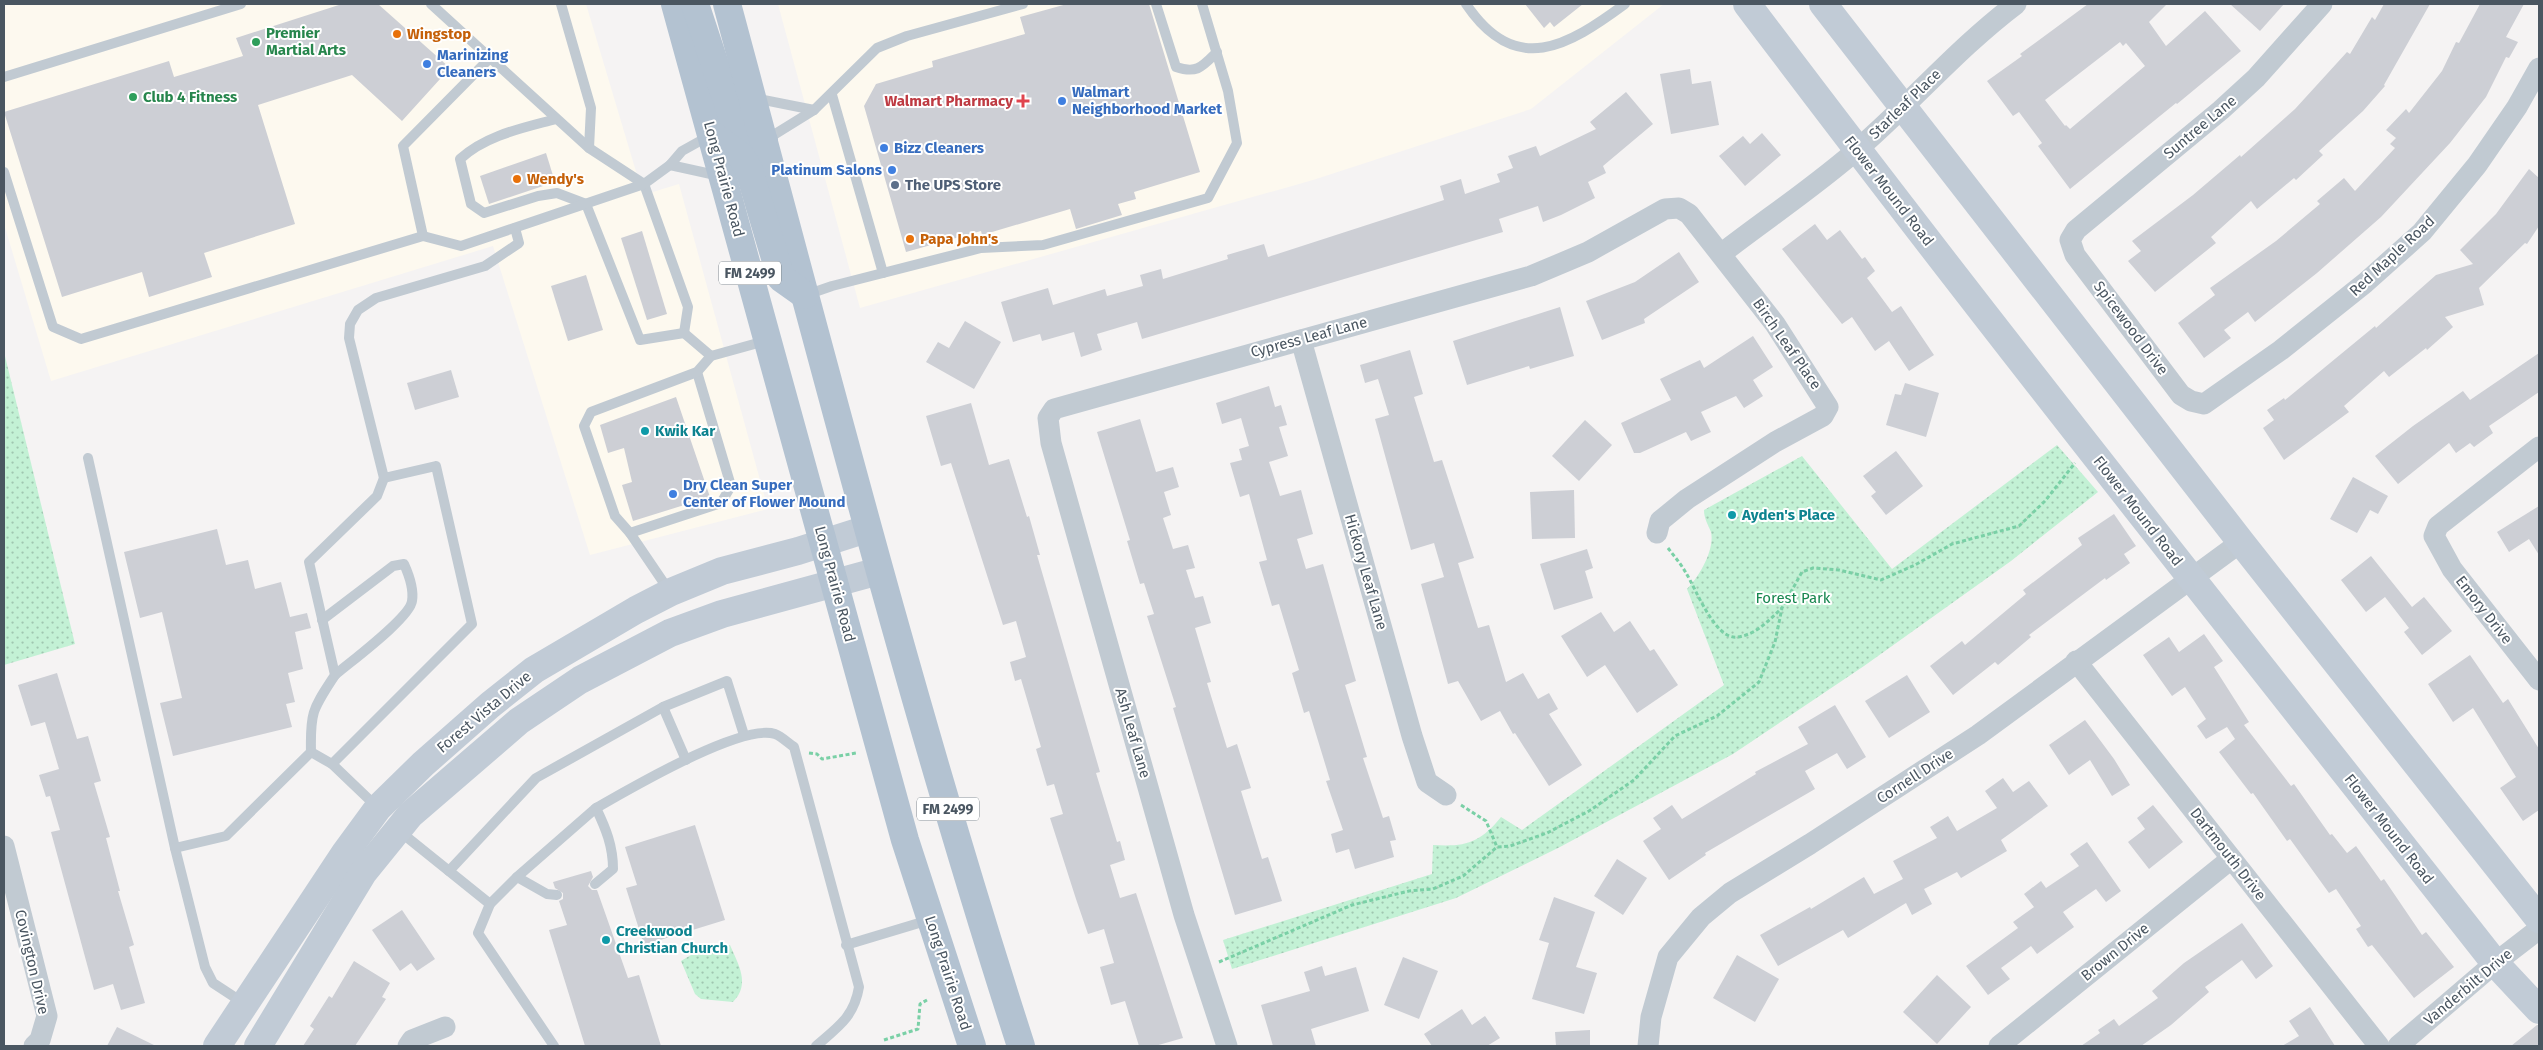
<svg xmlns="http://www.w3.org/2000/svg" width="2543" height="1050" font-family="'Fira Sans',sans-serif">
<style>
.commercial{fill:#fdf9ef}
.grass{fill:url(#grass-dots)}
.building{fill:#cdcfd5;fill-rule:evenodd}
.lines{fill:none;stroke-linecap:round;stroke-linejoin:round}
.path{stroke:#7ad0a6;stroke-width:3;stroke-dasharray:4 2.5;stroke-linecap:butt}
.service{stroke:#c1cad2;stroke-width:10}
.minor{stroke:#c1cad2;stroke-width:21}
.secondary{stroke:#c1cbd6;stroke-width:28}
.primary{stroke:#b3c2d1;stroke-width:28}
.food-dot{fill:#e8710a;stroke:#fff;stroke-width:2}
.leisure-dot{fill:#2e9e5b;stroke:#fff;stroke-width:2}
.shop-dot{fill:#3f7fe0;stroke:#fff;stroke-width:2}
.health-dot{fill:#e0444e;stroke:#fff;stroke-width:2}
.service-dot{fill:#5c6f8a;stroke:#fff;stroke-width:2}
.culture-dot{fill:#0f9aa8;stroke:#fff;stroke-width:2}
.labels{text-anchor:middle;stroke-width:4;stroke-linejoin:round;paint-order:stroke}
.shield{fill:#fff;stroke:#808990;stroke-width:1}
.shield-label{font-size:14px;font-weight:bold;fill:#4a5661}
.leisure-label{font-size:15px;font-weight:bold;fill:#27864d;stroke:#fff;text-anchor:start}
.food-label{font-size:15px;font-weight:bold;fill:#c56008;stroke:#fff;text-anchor:start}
.shop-label{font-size:15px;font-weight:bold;fill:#366cbe;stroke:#fff;text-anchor:start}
.health-label{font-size:15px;font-weight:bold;fill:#be3a42;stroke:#fff;text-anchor:end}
.street-label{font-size:15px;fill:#4a5661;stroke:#fff}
.service-label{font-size:15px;font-weight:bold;fill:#4e5e75;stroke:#fff;text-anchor:start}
.culture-label{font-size:15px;font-weight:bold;fill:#0d838f;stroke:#fff;text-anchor:start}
.park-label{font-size:15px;fill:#17864f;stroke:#fff}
</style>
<defs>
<pattern id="grass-dots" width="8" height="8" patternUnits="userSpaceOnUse" patternTransform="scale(1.25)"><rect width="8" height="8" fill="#c3f1d5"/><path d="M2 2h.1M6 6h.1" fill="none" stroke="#a0c6b0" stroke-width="1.8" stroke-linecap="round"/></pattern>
</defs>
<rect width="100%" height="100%" fill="#f5f3f3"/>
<!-- commercial -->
<g class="commercial">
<polygon points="4,4 586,4 643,195 679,184 768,509 590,555 493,246 51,381 4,224"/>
<polygon points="778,4 1664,4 1531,109 1313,180 860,308"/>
</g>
<!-- grass -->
<g class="grass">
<polygon points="4,352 75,644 4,665"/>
<path d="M2057 445 2098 492 2011 561 1864 666 1733 754 1560 847 1456 898 1232 969 1223 940 1432 874 1433 845C1466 847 1480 843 1501 817L1522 830 1724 685 1687 589C1699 577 1715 550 1711 532 1708 524 1704 519 1704 510L1802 456 1892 569Z"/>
<path d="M730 945C738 964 751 984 733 1002L701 999 695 994 681 961 691 955Z"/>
</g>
<!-- building -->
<g class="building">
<polygon points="342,4 378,4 450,68 402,121 352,75 258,105 295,224 204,253 212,277 149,297 142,272 62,297 4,112 169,61 174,77 243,56 236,38"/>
<polygon points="1067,4 1149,4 1200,172 1134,192 1136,199 1118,204 1122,215 1076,229 1070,209 982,235 981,231 906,252 864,106 876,84 933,67 932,61 1025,34 1020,17"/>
<polygon points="1525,4 1583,4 1554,27 1550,22 1544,28"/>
<path d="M2088 4H2167L2149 22 2166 46 2205 11 2241 51 2177 104 2176 103 2070 189 2038 146 2042 143 2019 112 2013 116 1987 81 2022 56 2020 54ZM2120 42 2123 46 2126 43 2145 66 2070 129 2066 125 2065 126 2045 100Z"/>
<polygon points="2230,4 2284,4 2260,31"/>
<polygon points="2384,4 2430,4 2384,85 2385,86 2363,111 2319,151 2323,155 2296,180 2294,178 2257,209 2251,201 2211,237 2216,243 2155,292 2128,261 2141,251 2132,241 2193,195 2240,155 2241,157 2295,109 2347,52 2350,54 2372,17 2375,20"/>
<polygon points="2480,4 2524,4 2506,37 2518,42 2509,58 2506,57 2486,97 2450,143 2381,217 2317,273 2255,322 2248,312 2224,330 2231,338 2204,358 2178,323 2215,295 2210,288 2276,241 2320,204 2317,201 2344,178 2355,191 2395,148 2390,144 2396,138 2386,130 2406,109 2409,113 2442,71 2456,42 2459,43"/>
<polygon points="1690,69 1692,84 1711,81 1719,125 1671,134 1660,74"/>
<polygon points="1626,92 1653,124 1603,166 1606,173 1588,182 1595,198 1561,215 1543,222 1538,206 1499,219 1503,232 1142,339 1137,322 1097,334 1102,350 1081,357 1074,332 1042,341 1040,334 1013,342 1001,302 1048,288 1053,305 1105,289 1107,296 1143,286 1140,275 1161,269 1163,279 1228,259 1227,255 1264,244 1268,257 1444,200 1440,186 1461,179 1465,194 1500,182 1497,174 1513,168 1508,156 1536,146 1540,156 1596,129 1590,122"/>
<polygon points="1762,133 1781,155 1745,186 1719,156 1743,136 1750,144"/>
<polygon points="546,153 555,182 489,204 480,176"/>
<polygon points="2529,169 2539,178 2539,226 2527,244 2525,243 2479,288 2484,305 2445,317 2453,327 2427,350 2426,348 2389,377 2384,371 2344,406 2349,412 2284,460 2263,428 2274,420 2267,410 2284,398 2285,400 2375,326 2376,328 2436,275 2473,264 2460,250 2496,214"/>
<polygon points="1815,224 1827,240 1840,230 1862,259 1865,257 1875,271 1867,278 1892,312 1901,306 1934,355 1909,371 1889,341 1875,351 1852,317 1842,324 1782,249"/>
<polygon points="642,231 667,314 647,320 621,238"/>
<polygon points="1679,252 1699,282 1644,319 1645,323 1602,340 1586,301 1635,282"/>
<polygon points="586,275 603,330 568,341 551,286"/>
<polygon points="1560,307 1574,356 1530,369 1529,366 1467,385 1453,341"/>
<polygon points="965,321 1001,342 974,389 926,362 938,342 949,348"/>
<polygon points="1753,336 1773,367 1753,380 1763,396 1744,408 1736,396 1701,412 1711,432 1691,441 1686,432 1640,453 1634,453 1621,423 1671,400 1660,379 1700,360 1704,368"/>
<polygon points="1410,350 1423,394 1414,397 1434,462 1442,460 1474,558 1458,563 1478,628 1489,625 1506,682 1523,673 1538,699 1549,693 1558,709 1549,714 1582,765 1549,786 1515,733 1513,734 1500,711 1481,721 1458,681 1448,684 1421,584 1444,577 1434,543 1411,550 1375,419 1389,415 1378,379 1365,383 1360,365"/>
<polygon points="2539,353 2539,392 2489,426 2493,433 2474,447 2470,443 2456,453 2449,443 2398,484 2375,456 2413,426 2463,391 2470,400"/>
<polygon points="451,370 459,397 415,410 407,383"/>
<polygon points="1905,383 1939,393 1926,437 1886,425 1895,394 1901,395"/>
<polygon points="1269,386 1275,407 1281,405 1287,425 1279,427 1288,456 1269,462 1280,496 1301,490 1313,534 1297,539 1306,569 1323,564 1356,681 1345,685 1367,757 1363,758 1383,818 1389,816 1396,840 1390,841 1394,857 1355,869 1349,849 1336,853 1331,834 1343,830 1326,781 1330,780 1309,711 1304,713 1292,673 1299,670 1279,604 1272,606 1259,562 1267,560 1249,494 1240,497 1230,463 1242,460 1239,449 1249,446 1241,418 1222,424 1216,403"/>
<polygon points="676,397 710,497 633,521 622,485 632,482 624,448 608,453 600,425"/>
<polygon points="971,403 989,465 1009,459 1027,517 1029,516 1040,555 1037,555 1100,772 1096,773 1117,842 1120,841 1125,860 1110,865 1120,898 1136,893 1183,1038 1155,1046 1139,1046 1125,1001 1111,1005 1100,967 1114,963 1104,929 1088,934 1076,899 1050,818 1063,814 1054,784 1047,786 1036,749 1041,747 1021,679 1015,681 1010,662 1026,657 1016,621 1003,625 951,463 941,466 926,416"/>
<polygon points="1140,419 1156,472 1173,467 1179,487 1164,492 1171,515 1163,518 1173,549 1188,545 1195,568 1186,570 1195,598 1203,596 1211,623 1195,628 1211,682 1207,683 1227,748 1237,744 1251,788 1241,791 1262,859 1268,857 1282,901 1235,915 1173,708 1176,707 1147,616 1154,614 1144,583 1140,584 1127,541 1130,540 1097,432"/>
<polygon points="1585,420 1612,445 1579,481 1552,456"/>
<polygon points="1896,451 1923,486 1886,515 1871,496 1876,492 1863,476"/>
<polygon points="2353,477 2388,496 2378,514 2370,510 2357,533 2330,519"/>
<polygon points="1574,490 1575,538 1532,539 1530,492"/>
<polygon points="2539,506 2539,555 2529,539 2509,552 2497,532"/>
<polygon points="2114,514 2136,546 2124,554 2130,563 2106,580 2105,578 2029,635 2031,637 1998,665 1995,662 1953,695 1930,666 1962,641 1965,645 2026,594 2023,590 2082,545 2078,538"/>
<polygon points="217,529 226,565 248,560 255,589 281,582 290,617 307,613 311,628 295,632 303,669 288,673 295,702 286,704 292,727 173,756 160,703 182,698 162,612 140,618 124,552"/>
<polygon points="1587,549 1593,568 1585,571 1593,598 1554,610 1540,564"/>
<polygon points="2371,556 2412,607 2424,597 2452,631 2422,655 2404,632 2409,628 2385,597 2366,612 2341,580"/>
<polygon points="1601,612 1614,632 1630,621 1650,651 1654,649 1678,685 1637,713 1605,665 1587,677 1561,636"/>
<polygon points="2204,634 2223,661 2214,667 2249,722 2244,725 2291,786 2294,784 2330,835 2332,834 2347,853 2356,846 2381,881 2384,879 2422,935 2426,932 2454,967 2414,998 2372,945 2368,947 2356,929 2361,926 2336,889 2329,893 2290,839 2287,841 2253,793 2251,794 2219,752 2235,739 2227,727 2206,739 2197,726 2206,719 2185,687 2172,696 2143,655 2169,637 2179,652"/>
<polygon points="2470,655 2503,703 2508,699 2539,749 2539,810 2523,821 2500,788 2516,777 2473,708 2453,722 2428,684"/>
<polygon points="57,673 77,739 88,736 101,781 94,783 110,837 106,838 120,891 118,891 134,945 129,947 145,1003 121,1010 113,984 94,990 51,832 60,830 50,796 46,797 39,775 59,769 45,722 31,726 18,685"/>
<polygon points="1907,675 1930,712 1889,738 1865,701"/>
<polygon points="1835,705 1866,757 1847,769 1837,753 1805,771 1815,789 1705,853 1706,855 1669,880 1643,841 1661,829 1653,818 1672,805 1682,819 1756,774 1755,772 1808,744 1798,727"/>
<polygon points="2085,720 2114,759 2130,785 2112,796 2090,760 2069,775 2049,745"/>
<polygon points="2003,778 2013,792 2029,781 2048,806 2001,840 2007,851 1961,878 1957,872 1924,889 1932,904 1912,915 1906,903 1848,938 1843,930 1778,966 1760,935 1810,907 1811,909 1864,877 1874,894 1903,879 1893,861 1937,838 1930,827 1948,816 1957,831 1997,808 1985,791"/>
<polygon points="2153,805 2183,842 2149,869 2128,842 2145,829 2137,818"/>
<polygon points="695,825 725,920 644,945 626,888 637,885 625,847"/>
<polygon points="2087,842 2121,891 2106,902 2096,889 2063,912 2074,927 2037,954 2031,946 2001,968 2010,979 1988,995 1966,966 2018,928 2013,922 2034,907 2024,894 2041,881 2046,888 2079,866 2070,854"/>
<polygon points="1617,859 1647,878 1623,915 1594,896"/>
<polygon points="591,871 593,877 588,886 592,890 597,890 628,978 639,975 661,1046 585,1046 549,930 567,925 559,901 563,899 563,893 555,888 553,882"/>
<polygon points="1554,897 1595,912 1576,967 1597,973 1584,1014 1532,999 1549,943 1539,940"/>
<polygon points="402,910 435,959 417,971 411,963 400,971 372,930"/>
<polygon points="2242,923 2273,966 2256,979 2242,960 2205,987 2209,992 2171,1025 2141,1046 2081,1046 2100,1033 2098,1030 2114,1019 2119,1026 2158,998 2152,991 2184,963"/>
<polygon points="1737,955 1779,979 1755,1022 1713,998"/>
<polygon points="1403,957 1438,971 1419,1019 1384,1005"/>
<polygon points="354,961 390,983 382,997 386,999 355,1046 303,1046 314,1029 310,1026 329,996 332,998"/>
<polygon points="1322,966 1325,976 1356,967 1369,1011 1311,1029 1316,1046 1273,1046 1261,1005 1310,991 1304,972"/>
<polygon points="1937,975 1971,1007 1937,1044 1903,1012"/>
<polygon points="2310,1007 2335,1046 2282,1046 2299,1036 2289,1021"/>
<polygon points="1462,1009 1472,1025 1485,1016 1500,1038 1487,1046 1432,1046 1424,1034"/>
<polygon points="2537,1025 2539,1025 2539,1046 2511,1046"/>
<polygon points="117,1027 156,1046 107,1046"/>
<polygon points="1590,1030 1590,1046 1556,1046 1555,1032"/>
</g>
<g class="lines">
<!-- path -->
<g class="path">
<path d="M1668 548C1674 556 1681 564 1686 573 1696 589 1715 640 1737 637 1756 635 1769 620 1782 608"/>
<polyline points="809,753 817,754 822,759 856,753"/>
<polyline points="1461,805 1486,821 1497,847"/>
<polyline points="1219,962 1352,905 1409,891 1433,889 1463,876 1497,847 1510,846 1547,833 1589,811 1634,780 1675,736 1717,716 1759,682 1775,642 1782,608 1802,572 1813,568 1839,570 1881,580 1915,565 1952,544 2019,526 2045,501 2075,463"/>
<polyline points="884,1040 918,1029 920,1004 927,1000"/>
</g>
<!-- service -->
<g class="service">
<polyline points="431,4 589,148 644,184 688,307 684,333"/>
<polyline points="561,4 591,108 589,148"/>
<path d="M1156 4 1176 67C1197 74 1202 67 1217 52"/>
<path d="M1466 4C1516 78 1568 46 1625 4"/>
<polyline points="4,77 241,4"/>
<polyline points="832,95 883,273"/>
<polyline points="754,98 814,110"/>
<path d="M556 119C523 128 486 135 460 159L471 204 484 213 538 196 557 193 586 204 640 340 684 333 711 356"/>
<polyline points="764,141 814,110 877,48 907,36 1023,4"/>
<polyline points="670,165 720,176"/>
<polyline points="4,172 53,327 81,339 423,236 461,246 644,184 670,165 682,151 709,136"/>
<polyline points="423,236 403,146 490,58"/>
<polyline points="806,295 832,286 981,248 1043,245 1208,198 1237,143 1228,91 1202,4"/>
<path d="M88 458 175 848 226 836 311 752C310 711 313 709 335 675L309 562 377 496 384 478"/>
<polyline points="630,533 721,503 731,486 697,372"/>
<polyline points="670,592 630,533 615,516 584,426 591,412 697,372 711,356 765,341"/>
<path d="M322 620 393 566 404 564C409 575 414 589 412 601 410 618 350 662 335 675"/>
<polyline points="663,707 686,760"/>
<polyline points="311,752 332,764 377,807"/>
<polyline points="332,764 472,624 436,466 384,478 349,338 350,324 358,310 376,298 485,266 519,243 515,228"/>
<polyline points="398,830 490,904"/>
<polyline points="175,848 205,967 213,983 245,1004"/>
<polyline points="449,871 536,778 663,707 727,681 744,735"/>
<polyline points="517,877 596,808"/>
<path d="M595 884 613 869C613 846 606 829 596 808 628 790 741 723 775 734 781 736 788 743 794 747L859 987C854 1017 838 1027 816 1046"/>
<polyline points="846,945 929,920"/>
<polyline points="554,1046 478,933 490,904 517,877 547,894 557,895"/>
</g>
<!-- minor -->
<g class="minor">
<polyline points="2322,4 2256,78 2221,110 2076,230 2070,240 2075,255 2181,395 2191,401 2204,404 2281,350 2365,283 2422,232 2477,165 2517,107 2539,68"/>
<path d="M1721 254C1766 219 1816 186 1859 148 1913 101 1959 47 2016 4"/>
<polyline points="1301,340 1412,736 1427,782 1446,795"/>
<polyline points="2539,447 2438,526 2434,536 2452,569 2539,680"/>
<polyline points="2076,661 2379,1046"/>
<polyline points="4,846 47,1016 40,1040 34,1046"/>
<polyline points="408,1046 412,1040 445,1027"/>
<polyline points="1227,1046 1184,915 1051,443 1048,418 1054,409 1531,276 1588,252 1665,209 1679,208 1689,214 1775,324 1828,407 1823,416 1775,442 1687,499 1660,521 1657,533"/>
<polyline points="1648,1046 1651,1017 1668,957 1701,917 1730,893 1810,844 1978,735 2241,542"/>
<polyline points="1999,1046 2231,859"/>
<polyline points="2398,1046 2495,963 2539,929"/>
</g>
<!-- secondary -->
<g class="secondary">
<path d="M1747 4C1991 328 2244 644 2495 963L2539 1010"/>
<polyline points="1823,4 2241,542 2539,919"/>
<polyline points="217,1046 345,853 378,808 423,764 490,705 534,670 636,610 671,592 722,571 798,551 867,529"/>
<polyline points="258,1046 363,873 410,815 519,721 580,680 670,633 722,614 879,571"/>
</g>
<!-- primary -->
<g class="primary">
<polyline points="675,4 905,840 972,1046"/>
<polyline points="695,4 733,119 739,130 764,141"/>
<path d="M727 4C821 353 910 702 1021 1046"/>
<polyline points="712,135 741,156 749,170 781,278 805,295"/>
</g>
</g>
<!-- markers -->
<g class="food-dot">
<circle cx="397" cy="34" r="5"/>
<circle cx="517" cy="179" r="5"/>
<circle cx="910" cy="239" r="5"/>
</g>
<g class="leisure-dot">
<circle cx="256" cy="42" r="5"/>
<circle cx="133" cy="97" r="5"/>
</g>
<g class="shop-dot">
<circle cx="427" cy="64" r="5"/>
<circle cx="1062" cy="101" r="5"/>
<circle cx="884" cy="148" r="5"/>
<circle cx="892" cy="170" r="5"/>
<circle cx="673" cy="494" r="5"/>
</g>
<path class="health-dot" d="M1020.5 93.5h5v5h5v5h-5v5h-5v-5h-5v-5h5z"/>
<circle class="service-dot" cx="895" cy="185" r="5"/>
<g class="culture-dot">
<circle cx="645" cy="431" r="5"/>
<circle cx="1732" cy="515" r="5"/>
<circle cx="606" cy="940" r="5"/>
</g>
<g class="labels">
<!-- shield labels -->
<g class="shield">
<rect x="719" y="261.5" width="62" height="23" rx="4"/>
<rect x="917" y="797.5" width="62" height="23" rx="4"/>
</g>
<g class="shield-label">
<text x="750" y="278">FM 2499</text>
<text x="948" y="814">FM 2499</text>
</g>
<!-- leisure labels -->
<g class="leisure-label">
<text x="266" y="38">Premier<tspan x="266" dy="17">Martial Arts</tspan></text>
<text x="143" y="102">Club 4 Fitness</text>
</g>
<!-- food labels -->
<g class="food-label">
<text x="407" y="39">Wingstop</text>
<text x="527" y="184">Wendy's</text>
<text x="920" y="244">Papa John's</text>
</g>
<!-- shop labels -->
<g class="shop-label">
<text x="437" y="60">Marinizing<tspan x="437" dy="17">Cleaners</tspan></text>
<text x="1072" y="97">Walmart<tspan x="1072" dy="17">Neighborhood Market</tspan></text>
<text x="894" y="153">Bizz Cleaners</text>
<text x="882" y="175" text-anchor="end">Platinum Salons</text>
<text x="683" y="490">Dry Clean Super<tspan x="683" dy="17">Center of Flower Mound</tspan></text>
</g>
<!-- health labels -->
<g class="health-label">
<text x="1013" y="106">Walmart Pharmacy</text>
</g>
<!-- street labels -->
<g class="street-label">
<text transform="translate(1905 104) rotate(-44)" y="5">Starleaf Place</text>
<text transform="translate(2200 127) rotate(-40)" y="5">Suntree Lane</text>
<text transform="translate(724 179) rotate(75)" y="5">Long Prairie Road</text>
<text transform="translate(1889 191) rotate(52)" y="5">Flower Mound Road</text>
<text transform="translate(2392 256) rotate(-43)" y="5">Red Maple Road</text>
<text transform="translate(2131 328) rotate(53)" y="5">Spicewood Drive</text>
<text transform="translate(1309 337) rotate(-15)" y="5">Cypress Leaf Lane</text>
<text transform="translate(1787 344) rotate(55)" y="5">Birch Leaf Place</text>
<text transform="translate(2138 511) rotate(52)" y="5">Flower Mound Road</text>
<text transform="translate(1366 572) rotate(74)" y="5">Hickory Leaf Lane</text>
<text transform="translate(835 584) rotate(75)" y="5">Long Prairie Road</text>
<text transform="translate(2484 610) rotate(52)" y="5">Emory Drive</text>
<text transform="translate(484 712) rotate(-40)" y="5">Forest Vista Drive</text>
<text transform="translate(1133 733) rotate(74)" y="5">Ash Leaf Lane</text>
<text transform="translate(1915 776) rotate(-33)" y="5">Cornell Drive</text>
<text transform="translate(2389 829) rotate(52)" y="5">Flower Mound Road</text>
<text transform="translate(2228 854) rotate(52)" y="5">Dartmouth Drive</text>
<text transform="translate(2115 952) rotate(-39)" y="5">Brown Drive</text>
<text transform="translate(32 962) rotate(77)" y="5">Covington Drive</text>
<text transform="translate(948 973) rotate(72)" y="5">Long Prairie Road</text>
<text transform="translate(2468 987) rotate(-40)" y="5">Vanderbilt Drive</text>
</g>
<!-- service labels -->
<g class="service-label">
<text x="905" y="190">The UPS Store</text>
</g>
<!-- culture labels -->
<g class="culture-label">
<text x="655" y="436">Kwik Kar</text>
<text x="1742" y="520">Ayden's Place</text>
<text x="616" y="936">Creekwood<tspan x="616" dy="17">Christian Church</tspan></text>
</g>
<!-- park labels -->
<g class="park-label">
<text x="1793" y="603">Forest Park</text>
</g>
</g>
<!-- border -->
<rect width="2543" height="1050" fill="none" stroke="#4a5661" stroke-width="10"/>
</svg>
